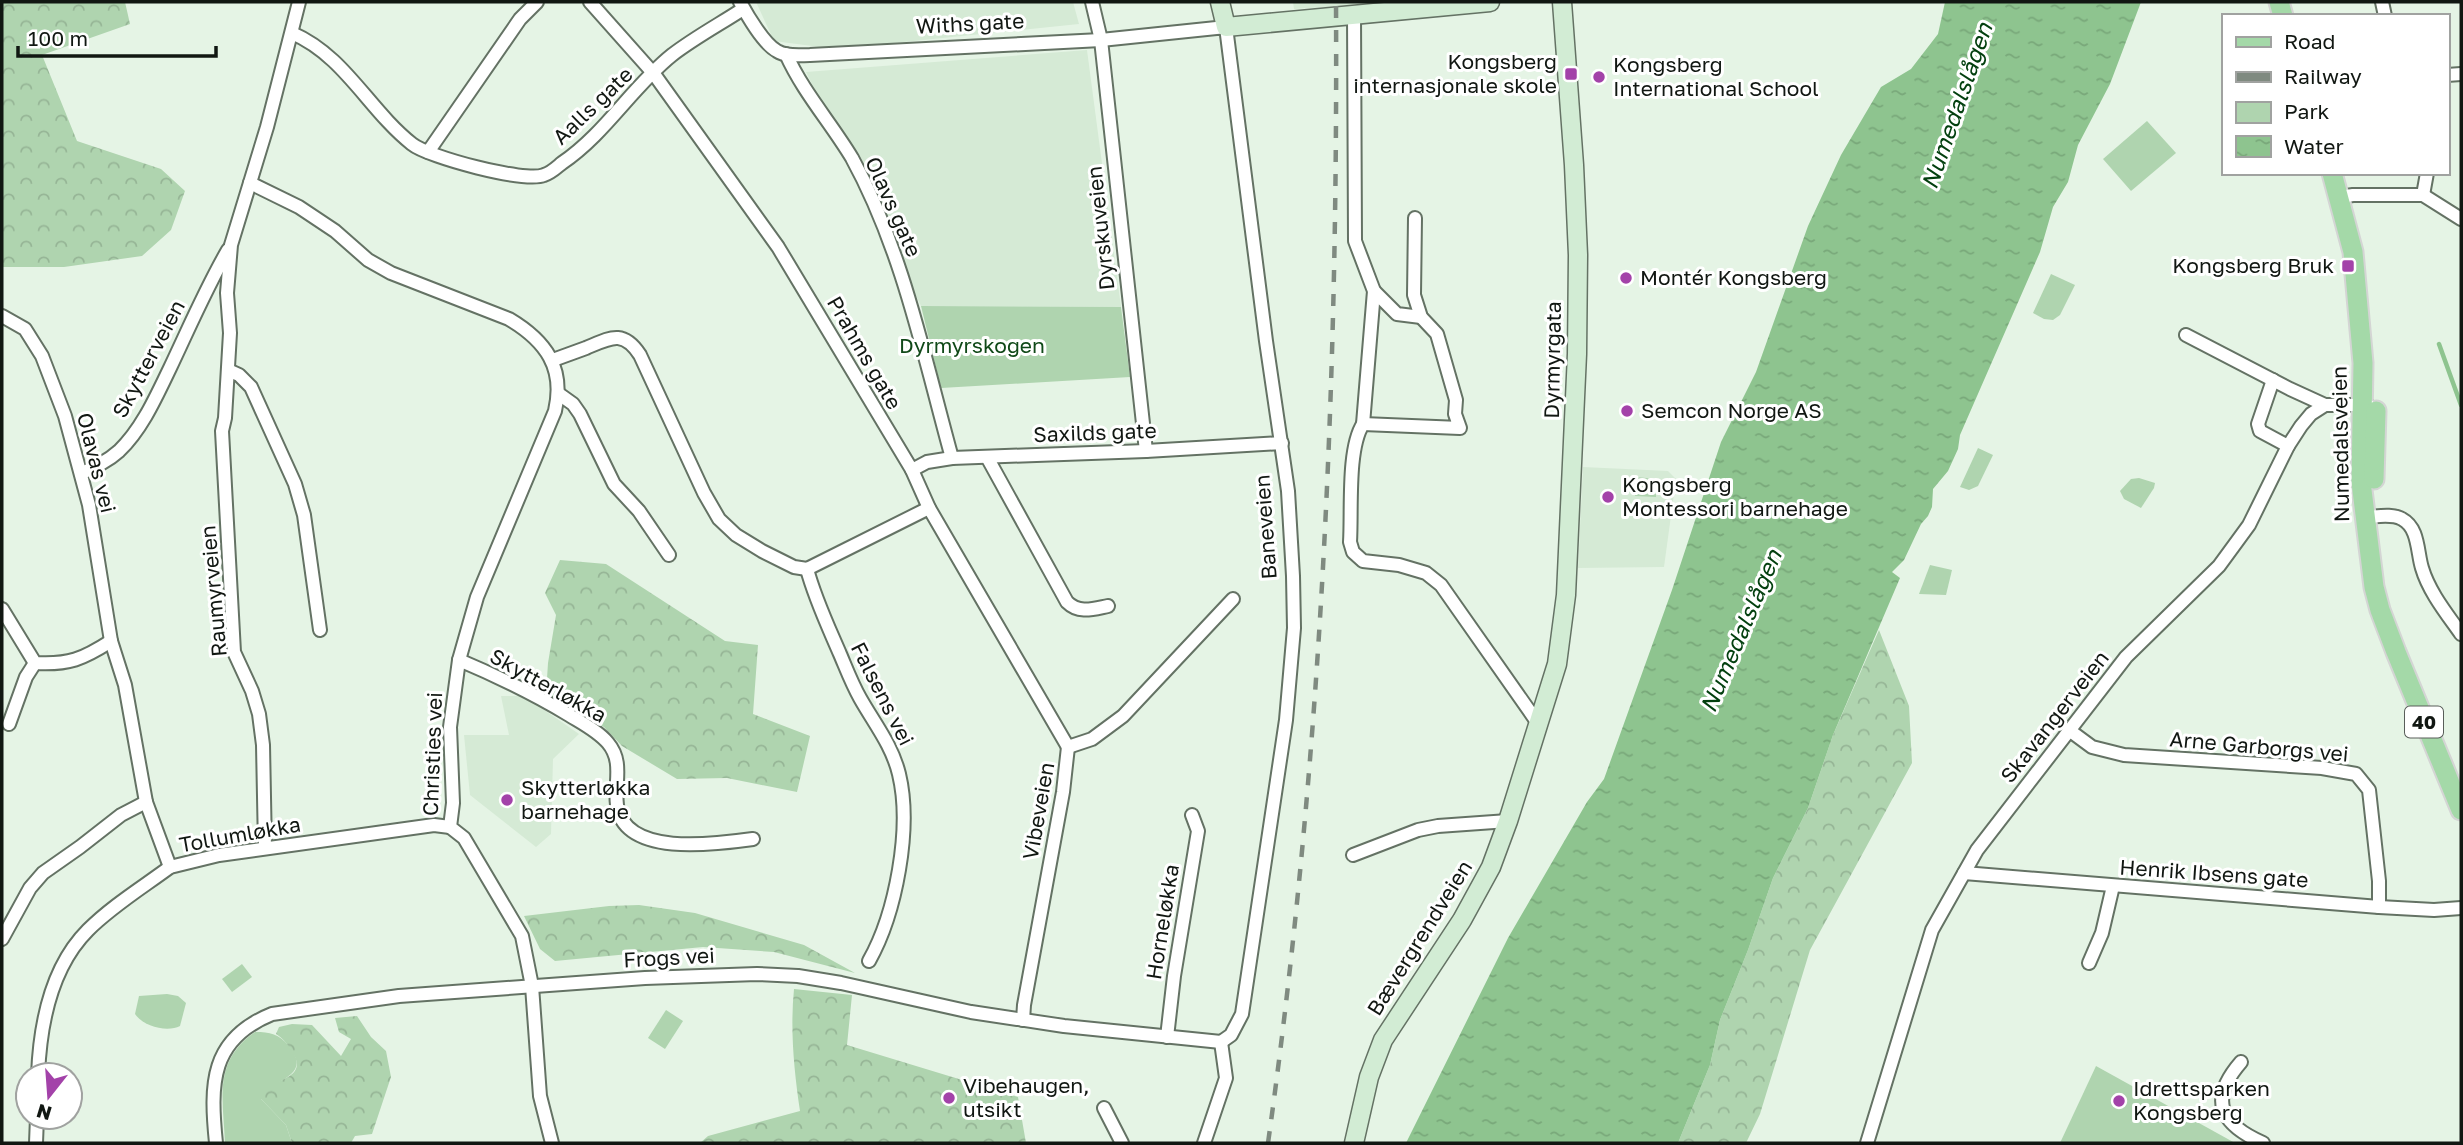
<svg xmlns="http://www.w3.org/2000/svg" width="2463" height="1145" font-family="'Golos Text',sans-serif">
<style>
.built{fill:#d5ead5}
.green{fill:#afd4af}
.forest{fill:url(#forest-crowns)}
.water{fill:url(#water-ripples)}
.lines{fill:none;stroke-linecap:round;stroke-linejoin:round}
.stream{stroke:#8ec48f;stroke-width:4.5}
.minor-casing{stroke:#647264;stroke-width:16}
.secondary-casing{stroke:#647264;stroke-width:21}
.primary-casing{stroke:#d4d5d4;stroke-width:23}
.minor{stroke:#fff;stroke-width:12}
.secondary{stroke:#d2ecd4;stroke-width:18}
.primary{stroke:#a4d9a8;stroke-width:19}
.rail{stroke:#7f8a80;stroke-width:4.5;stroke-dasharray:12 12;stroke-linecap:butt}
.poi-dot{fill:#a342a9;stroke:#fff;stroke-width:2.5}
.labels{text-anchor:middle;stroke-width:6;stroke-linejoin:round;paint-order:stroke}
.shield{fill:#fff;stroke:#585d59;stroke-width:2}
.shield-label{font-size:19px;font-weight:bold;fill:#111712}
.street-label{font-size:21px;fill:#111712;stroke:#fff}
.poi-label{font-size:21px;fill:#111712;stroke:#fff;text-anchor:start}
.park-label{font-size:21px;fill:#104918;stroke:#fff}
.water-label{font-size:23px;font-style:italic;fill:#03400f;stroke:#fff}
</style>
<defs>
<pattern id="forest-crowns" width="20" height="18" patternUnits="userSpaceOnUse" patternTransform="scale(1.75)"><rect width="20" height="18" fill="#afd4af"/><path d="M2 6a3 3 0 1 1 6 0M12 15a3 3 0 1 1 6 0" fill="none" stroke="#96b596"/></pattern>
<pattern id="water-ripples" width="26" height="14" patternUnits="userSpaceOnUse" patternTransform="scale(1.75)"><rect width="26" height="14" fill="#8ec48f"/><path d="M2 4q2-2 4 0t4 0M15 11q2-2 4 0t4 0" fill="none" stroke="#79a87a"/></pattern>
</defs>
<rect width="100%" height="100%" fill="#e5f4e5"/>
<!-- built -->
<g class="built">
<polygon points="756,2 1073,2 1079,24 835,49 774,41"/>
<polygon points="1293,2 1409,2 1294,9"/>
<polygon points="1087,50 1121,307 921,306 806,72"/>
<polygon points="1583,467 1668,471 1676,479 1664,567 1578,568"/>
<polygon points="501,696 524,696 579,734 553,759 551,834 536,847 470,795 464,735 509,735"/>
</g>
<!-- green -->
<g class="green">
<polygon points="2147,121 2176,153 2131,191 2103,159"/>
<polygon points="2051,274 2075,285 2060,315 2053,320 2044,319 2033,313"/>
<polygon points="921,306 1121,307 1130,377 941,388"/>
<polygon points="1978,448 1993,455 1978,486 1969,490 1960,487"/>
<polygon points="1636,477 1656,479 1656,497 1635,496"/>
<polygon points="2139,478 2155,483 2154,488 2141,508 2124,499 2120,491 2131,479"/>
<polygon points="1930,565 1952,570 1946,595 1919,594"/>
<polygon points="242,964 252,977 232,992 222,979"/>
<path d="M167 994 178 996 186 1003 180 1026C167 1033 143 1026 135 1014L139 996Z"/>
<polygon points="666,1010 683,1021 665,1049 648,1038"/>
<path d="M255 1032C270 1032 279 1034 289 1046 305 1066 294 1074 276 1084 271 1087 265 1094 261 1099L286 1125 292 1143H225C223 1098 213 1061 255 1032Z"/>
<polygon points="2096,1066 2235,1143 2060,1143"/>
</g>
<!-- forest -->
<g class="forest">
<polygon points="2,2 125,2 130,24 42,55 77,141 161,169 185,191 171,230 142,256 64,267 2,267"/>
<polygon points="560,560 606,564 725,641 758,645 753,714 810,736 797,792 727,778 677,779 622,746 604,727 546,694 548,663 556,615 545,593"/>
<polygon points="1879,630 1909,706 1912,763 1810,950 1760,1114 1746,1143 1678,1143 1710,1065 1720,1020 1748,950 1773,878 1808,808 1833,735"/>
<polygon points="639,905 695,913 804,945 855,973 774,952 703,947 555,961 540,949 524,916 609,906"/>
<path d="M794 989 852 995 847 1045 1018 1097 1026 1143H700L708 1136 800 1111C794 1070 790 1030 794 989Z"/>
<path d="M357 1016 371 1037 386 1051 391 1077 372 1134 355 1136 351 1143H292L286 1125 261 1099 258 1093C267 1081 308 1080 294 1055 290 1047 284 1039 276 1034L279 1027 292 1024 312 1025 341 1056 351 1039 339 1032 335 1018Z"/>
</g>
<!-- water -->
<polygon class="water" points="1945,2 2141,2 2110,84 2078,145 2068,182 2053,207 2040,252 1960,435 1958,449 1948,471 1933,489 1932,507 1928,516 1921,524 1904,560 1892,572 1900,578 1833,735 1808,808 1773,878 1748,950 1720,1020 1710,1065 1678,1143 1406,1143 1508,938 1587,802 1604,779 1672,590 1721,442 1756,372 1808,226 1841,155 1881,87 1911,69 1938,34"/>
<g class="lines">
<!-- stream -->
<polyline class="stream" points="2439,344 2461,405"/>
<!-- minor casing -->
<g class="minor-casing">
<g id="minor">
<polyline points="590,2 654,74 778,247 912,470 929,508 1068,747"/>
<path d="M740 2C747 15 764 44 777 51 786 57 800 55 810 55L1101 40 1226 27 1266 341 1288 491 1293 576 1294 628 1286 720 1242 1014 1231 1035 1221 1042"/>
<polyline points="1092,2 1101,40 1146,451"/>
<polyline points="2382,2 2385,16"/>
<path d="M1354 14 1355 241 1374 291 1363 424C1347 449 1352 511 1350 542L1353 552 1363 561 1399 565 1426 573 1441 585 1535 719"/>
<path d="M292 33C345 56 368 109 412 144 428 157 525 183 544 175 551 173 557 167 562 163 605 134 632 87 672 55 694 38 720 24 743 9"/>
<path d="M786 54C803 92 831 123 852 158 903 251 924 357 952 458"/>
<polyline points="2447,75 2461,74"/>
<polyline points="428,152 520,19 537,2"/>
<path d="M250 183 299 207 335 231 368 260 391 273 509 319C546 341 565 368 555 411L477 597 459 660 450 727 453 803 450 827 464 838 522 936 532 986 540 1096 552 1143"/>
<polyline points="2423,195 2427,173"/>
<polyline points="2339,197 2353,195 2423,195 2461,219"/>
<polyline points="1374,291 1397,314 1421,317"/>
<polyline points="2,316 25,329 42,356 65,416 89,505 111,641 125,685 146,802 170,867"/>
<polyline points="2186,335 2290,389 2325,405"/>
<path d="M553 360C564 356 575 352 586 348 610 338 623 329 640 355L704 493 719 519 736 535 762 551 794 567 807 569 929 508"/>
<polyline points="228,370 239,375 251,387 295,484 304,515 320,630"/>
<polyline points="2273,380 2258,424 2260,431 2288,446"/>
<polyline points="559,394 573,404 580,414 614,484 639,511 669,555"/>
<polyline points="1363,424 1460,428 1455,414 1456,400 1437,334 1421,317 1414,295 1415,218"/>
<path d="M987 457 1067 602C1079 614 1093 609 1108 606"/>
<polyline points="912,470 927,462 952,458 1146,451 1282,443"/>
<path d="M82 473C95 467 108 461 119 451 142 429 156 397 170 368 189 328 206 288 228 250"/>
<path d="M2364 517C2375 517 2392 513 2402 519 2419 528 2417 552 2422 568 2429 592 2447 614 2461 634"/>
<path d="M807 569C815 599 828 626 840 654 846 668 852 684 860 698 874 723 892 745 899 774 912 828 896 913 869 961"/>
<path d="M2 609 35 663C69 665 83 659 111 641"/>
<path d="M459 660C497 676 534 694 569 715 582 723 598 731 608 743 624 762 614 783 617 805 624 858 717 844 753 839"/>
<polyline points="9,724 26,677 35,663"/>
<polyline points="2069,730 2092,747 2124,755 2322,768 2356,774 2369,790 2379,881 2379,907"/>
<polyline points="1068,747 1092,739 1123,716 1233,599"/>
<polyline points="265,848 263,745 259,714 252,691 234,652 222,431 225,418 230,333 227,293 231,245 267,127 299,2"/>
<polyline points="1353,855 1418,830 1438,826 1508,821"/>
<polyline points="1964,873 2379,907 2434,910 2461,908"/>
<polyline points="2,939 30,888 43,873 80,847 121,815 146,802"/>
<polyline points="2089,963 2102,933 2113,886"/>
<polyline points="1023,1020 1024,1005 1063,792 1068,747"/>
<polyline points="1167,1037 1174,976 1198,831 1192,815"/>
<path d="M2241 1062C2208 1100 2220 1124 2263 1143"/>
<path d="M38 1075C40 1025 51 967 88 930 112 906 143 887 170 867L219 855 434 825 450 827"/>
<polyline points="1104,1108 1122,1143"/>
<polyline points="36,1143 37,1117"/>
<path d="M216 1143C210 1084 210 1039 272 1014L399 996 645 978 757 974 798 976 841 983 971 1012 1064 1026 1221 1042"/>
<polyline points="1204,1143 1226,1078 1221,1042"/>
<polyline points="1867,1143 1932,930 1977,850 2126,657 2219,566 2249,525 2288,446 2301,426 2311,414 2325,405 2368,405"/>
</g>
</g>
<!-- secondary casing -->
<g class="secondary-casing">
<g id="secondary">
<polyline points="1220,2 1226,27 1490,2"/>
<polyline points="1354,1143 1369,1077 1383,1040 1462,920 1491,867 1508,821 1557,664 1566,595 1577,354 1578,255 1574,165 1562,2"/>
</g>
</g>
<!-- primary casing -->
<g class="primary-casing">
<g id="primary">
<polyline points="2279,2 2283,16"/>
<polyline points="2332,173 2353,252 2363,363 2361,482 2374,587 2380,610 2396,652 2461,810"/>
<polyline points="2374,479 2376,411"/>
</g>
</g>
<!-- minor -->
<use href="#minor" class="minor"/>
<!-- secondary -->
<use href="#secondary" class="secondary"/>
<!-- primary -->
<use href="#primary" class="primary"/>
<!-- rail -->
<path class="rail" d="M1268 1143C1321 765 1338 383 1336 2"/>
</g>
<!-- markers -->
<g class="poi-dot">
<rect x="1564" y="67" width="14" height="14" rx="3.5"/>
<circle cx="1599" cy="77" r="7"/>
<rect x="2341" y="259" width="14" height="14" rx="3.5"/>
<circle cx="1626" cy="278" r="7"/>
<circle cx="1627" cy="411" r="7"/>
<circle cx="1608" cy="497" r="7"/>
<circle cx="507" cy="800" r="7"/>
<circle cx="949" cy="1098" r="7"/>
<circle cx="2119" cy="1101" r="7"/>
</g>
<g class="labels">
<!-- shield labels -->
<rect class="shield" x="2405" y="706.5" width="38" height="31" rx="5"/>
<g class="shield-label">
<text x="2424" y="729">40</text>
</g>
<!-- street labels -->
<g class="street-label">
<text transform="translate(970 24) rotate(-3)" y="7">Withs gate</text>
<text transform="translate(593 106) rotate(-44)" y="7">Aalls gate</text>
<text transform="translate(893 207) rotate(66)" y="7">Olavs gate</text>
<text transform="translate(1101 228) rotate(-96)" y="7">Dyrskuveien</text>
<text transform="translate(864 353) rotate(60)" y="7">Prahms gate</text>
<text transform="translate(149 359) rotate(-62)" y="7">Skytterveien</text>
<text transform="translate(1553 360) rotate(-89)" y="7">Dyrmyrgata</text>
<text transform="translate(1095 433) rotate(-2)" y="7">Saxilds gate</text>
<text transform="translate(2341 444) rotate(-91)" y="7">Numedalsveien</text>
<text transform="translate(96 463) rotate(76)" y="7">Olavas vei</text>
<text transform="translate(1266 527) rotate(-94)" y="7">Baneveien</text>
<text transform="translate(214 591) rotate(-95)" y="7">Raumyrveien</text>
<text transform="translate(548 686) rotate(29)" y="7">Skytterløkka</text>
<text transform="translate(882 694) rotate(63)" y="7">Falsens vei</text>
<text transform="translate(2055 717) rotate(-52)" y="7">Skavangerveien</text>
<text transform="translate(2259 747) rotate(5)" y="7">Arne Garborgs vei</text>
<text transform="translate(433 754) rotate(-88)" y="7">Christies vei</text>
<text transform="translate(1039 811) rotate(-80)" y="7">Vibeveien</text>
<text transform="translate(240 835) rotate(-10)" y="7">Tollumløkka</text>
<text transform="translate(2214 874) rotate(4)" y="7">Henrik Ibsens gate</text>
<text transform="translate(1163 922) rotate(-81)" y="7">Horneløkka</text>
<text transform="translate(1420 938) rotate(-58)" y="7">Bævergrendveien</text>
<text transform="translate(669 958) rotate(-3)" y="7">Frogs vei</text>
</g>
<!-- poi labels -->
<g class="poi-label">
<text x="1557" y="69" text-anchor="end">Kongsberg<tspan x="1557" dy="24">internasjonale skole</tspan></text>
<text x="1613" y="72">Kongsberg<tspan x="1613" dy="24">International School</tspan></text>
<text x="2334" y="273" text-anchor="end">Kongsberg Bruk</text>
<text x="1640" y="285">Montér Kongsberg</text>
<text x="1641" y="418">Semcon Norge AS</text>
<text x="1622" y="492">Kongsberg<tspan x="1622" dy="24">Montessori barnehage</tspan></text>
<text x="521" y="795">Skytterløkka<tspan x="521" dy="24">barnehage</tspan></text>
<text x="963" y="1093">Vibehaugen,<tspan x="963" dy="24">utsikt</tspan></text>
<text x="2133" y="1096">Idrettsparken<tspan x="2133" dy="24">Kongsberg</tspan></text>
</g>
<!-- park labels -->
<g class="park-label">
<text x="972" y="353">Dyrmyrskogen</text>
</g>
<!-- water labels -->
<g class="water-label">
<text transform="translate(1957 106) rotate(-71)" y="8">Numedalslågen</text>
<text transform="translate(1741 631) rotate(-67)" y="8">Numedalslågen</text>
</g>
</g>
<!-- border -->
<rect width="2463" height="1145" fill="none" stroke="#111712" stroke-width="7"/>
<!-- legend -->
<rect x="2222" y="14" width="228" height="161" fill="#ffffff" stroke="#a0a2a0" stroke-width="2"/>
<rect x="2236" y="37" width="35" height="10" fill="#a4d9a8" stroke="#a0a2a0" stroke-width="2"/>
<text x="2284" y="49" font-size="21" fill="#111712">Road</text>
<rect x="2236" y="72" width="35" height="10" fill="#7f8a80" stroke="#a0a2a0" stroke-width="2"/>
<text x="2284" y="84" font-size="21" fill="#111712">Railway</text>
<rect x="2236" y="102" width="35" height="21" fill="#afd4af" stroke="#a0a2a0" stroke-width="2"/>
<text x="2284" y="119" font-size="21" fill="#111712">Park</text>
<rect x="2236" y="136" width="35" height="21" fill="url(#water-ripples)" stroke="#a0a2a0" stroke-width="2"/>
<text x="2284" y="154" font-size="21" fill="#111712">Water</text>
<!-- north arrow -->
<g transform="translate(49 1096) rotate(197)"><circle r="33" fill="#ffffff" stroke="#a0a2a0" stroke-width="2"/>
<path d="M0-5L12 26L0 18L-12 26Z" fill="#a342a9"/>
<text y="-10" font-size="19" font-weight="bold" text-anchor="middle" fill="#111712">N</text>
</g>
<!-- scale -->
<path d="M18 46v10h198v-10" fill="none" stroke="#111712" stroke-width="3.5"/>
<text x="28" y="46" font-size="21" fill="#111712" stroke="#ffffff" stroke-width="5" paint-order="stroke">100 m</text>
</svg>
